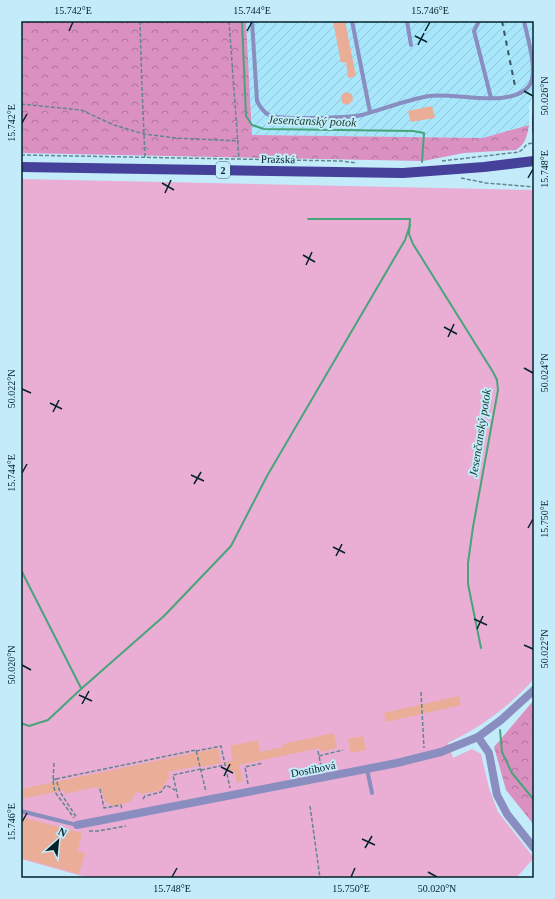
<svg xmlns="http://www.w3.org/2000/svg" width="555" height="899" font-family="'Times New Roman',serif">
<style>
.industrial{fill:url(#industrial-furrows)}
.forest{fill:url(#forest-crowns)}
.park{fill:#eaadd3}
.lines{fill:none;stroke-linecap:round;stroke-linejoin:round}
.stream{stroke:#48a47a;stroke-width:2}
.building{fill:#eaae98}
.path{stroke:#628590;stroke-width:1.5;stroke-dasharray:4 2;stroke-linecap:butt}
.lane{stroke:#898dbf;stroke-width:4}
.street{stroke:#898dbf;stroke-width:8}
.primary{stroke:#45409a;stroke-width:10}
.rail{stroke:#355660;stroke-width:2;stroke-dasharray:5 5;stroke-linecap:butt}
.ticks{fill:none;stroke:#04222a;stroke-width:1.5}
.labels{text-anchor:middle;stroke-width:4;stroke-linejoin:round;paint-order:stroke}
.shield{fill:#c3ebf9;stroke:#3d5e68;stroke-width:1}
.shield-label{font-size:10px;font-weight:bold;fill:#04222a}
.street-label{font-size:11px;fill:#04222a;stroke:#c3ebf9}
.water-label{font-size:12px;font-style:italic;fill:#1b4230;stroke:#c3ebf9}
.neatline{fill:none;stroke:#04222a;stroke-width:1.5}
.ticks-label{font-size:10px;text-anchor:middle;fill:#04222a}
</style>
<defs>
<pattern id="industrial-furrows" width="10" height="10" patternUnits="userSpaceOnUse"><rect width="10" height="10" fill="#a7e6fb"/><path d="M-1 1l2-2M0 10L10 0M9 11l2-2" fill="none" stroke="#8ec5d7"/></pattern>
<pattern id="forest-crowns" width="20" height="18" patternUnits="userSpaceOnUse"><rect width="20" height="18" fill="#da90c0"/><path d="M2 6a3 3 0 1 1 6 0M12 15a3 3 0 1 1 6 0" fill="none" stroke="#af759c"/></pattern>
</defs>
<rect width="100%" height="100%" fill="#c3ebf9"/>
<!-- industrial -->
<polygon class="industrial" points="246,21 534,21 534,94 529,105 529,125 483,138 252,135"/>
<!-- forest -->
<g class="forest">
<path d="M21 21H246L252 135 483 138 529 125C527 135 526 144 516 150L464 153 423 161 21 153Z"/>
<polygon points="534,700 534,825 506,790 494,747"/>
</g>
<!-- park -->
<path class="park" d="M21 179 534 190V679C507 708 483 726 448 743L453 758 472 749 481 754 489 788 498 812 534 858 516 878H89L21 859Z"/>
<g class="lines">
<!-- stream -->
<g class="stream">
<polyline points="242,21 246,116 252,125 264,129 413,131 424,133 422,162"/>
<polyline points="308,219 410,219 409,234 413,244 493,372 497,380 498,390 473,527 468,563 468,584 481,648"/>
<polyline points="21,570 81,688"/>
<polyline points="21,723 29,726 48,720 81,689 164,616 231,546 267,476 405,240 410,225"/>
<polyline points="500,730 502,752 512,773 534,800"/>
</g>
</g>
<!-- building -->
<g class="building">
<polygon points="333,21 345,21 356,76 348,78 346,62 341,63"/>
<polygon points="345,92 352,94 353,100 348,105 342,103 341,96"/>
<polygon points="432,106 435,118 411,122 408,111"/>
<polygon points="459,696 461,705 386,722 384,713"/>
<polygon points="334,733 337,748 321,752 320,748 239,765 243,781 237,783 234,770 228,772 226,762 233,761 230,746 258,740 260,752 283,747 283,744"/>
<polygon points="363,736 366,750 351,753 348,739"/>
<polygon points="218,748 221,763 202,767 202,765 168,772 169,777 161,790 142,794 137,791 130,802 113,806 104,801 102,791 96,787 65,794 64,790 21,799 21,789"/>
<polygon points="21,817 82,833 78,851 85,853 79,874 21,858"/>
</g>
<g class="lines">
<!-- path -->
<g class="path">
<path d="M140 21C141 66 143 112 145 157"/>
<polyline points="229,21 239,159"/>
<polyline points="21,104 81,110 114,125 144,134 175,138 239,141"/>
<polyline points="21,155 342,161 357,163"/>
<polyline points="442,161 519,152 523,149 527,144 534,143"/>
<polyline points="461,178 486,183 534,187"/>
<polyline points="421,692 424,748"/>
<polyline points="196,751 221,746 230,788"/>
<polyline points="318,751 322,771"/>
<polyline points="319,756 343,750"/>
<polyline points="54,763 53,781 55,792 74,818"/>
<polyline points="201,770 225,765"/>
<polyline points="56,779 196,750 206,792"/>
<polyline points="53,780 56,779 60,792 77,818"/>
<polyline points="248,784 245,767 263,763"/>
<polyline points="100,789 104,808 121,805 122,810"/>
<polyline points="178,798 173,775 201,769"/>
<polyline points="143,799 145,796 161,792 166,785 175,790"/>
<polyline points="310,806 320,878"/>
<polyline points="89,831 98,831 126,826"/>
</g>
<!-- lane -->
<g class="lane">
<path d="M252 21 257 101C260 107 263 112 269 115 278 120 350 118 362 115 384 109 406 100 429 96 455 92 511 109 529 86 539 73 527 36 524 21"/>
<polyline points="352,21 370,112"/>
<polyline points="407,21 411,45"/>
<polyline points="479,21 474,31 491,98"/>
<polyline points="534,115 534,131"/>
<polyline points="367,769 372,793"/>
<polyline points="21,811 77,825"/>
</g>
<!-- street -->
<g class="street">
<polyline points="478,737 489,753 497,795 507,814 534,848"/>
<polyline points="77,825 397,763 441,752 478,737 501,720 534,690"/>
</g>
<!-- primary -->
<polyline class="primary" points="21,167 403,173 484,167 534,161"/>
<!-- rail -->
<polyline class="rail" points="502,21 515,86"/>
</g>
<!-- ticks -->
<path class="ticks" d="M69 31 73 22M247 31 252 22M425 31 430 22M415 36 427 42M418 45 424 33M524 91 533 96M22 123 27 114M528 178 533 169M162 183 174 190M165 193 171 180M303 255 315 262M306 265 312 252M444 327 457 334M448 337 454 324M524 368 533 373M22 389 31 393M50 403 62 409M53 412 59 400M22 473 27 464M191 475 204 481M194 484 201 472M528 528 533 519M333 547 345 553M336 556 342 544M474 619 487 625M477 629 483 616M524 645 533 649M22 665 31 670M79 695 92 701M82 704 89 691M221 767 233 773M224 776 230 764M22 822 27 813M362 839 375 845M365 848 372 836M428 872 437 877M172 877 177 868M351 877 355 868"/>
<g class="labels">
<!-- shield labels -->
<rect class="shield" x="216" y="162" width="14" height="16" rx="3"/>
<g class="shield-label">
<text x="223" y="174">2</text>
</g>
<!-- street labels -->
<g class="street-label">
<text transform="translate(278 159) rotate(1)" y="4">Pražská</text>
<text transform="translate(313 769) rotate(-11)" y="4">Dostihová</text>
</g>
<!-- water labels -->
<g class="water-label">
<text transform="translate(312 121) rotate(2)" y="4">Jesenčanský potok</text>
<text transform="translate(480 433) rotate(-81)" y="4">Jesenčanský potok</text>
</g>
</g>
<!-- border -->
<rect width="555" height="899" fill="none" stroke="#c3ebf9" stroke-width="44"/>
<!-- north arrow -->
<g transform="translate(58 841) rotate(27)" stroke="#c3ebf9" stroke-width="3" paint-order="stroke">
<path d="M0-3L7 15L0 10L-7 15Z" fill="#04222a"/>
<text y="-6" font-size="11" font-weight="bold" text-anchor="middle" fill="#04222a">N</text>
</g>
<rect x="22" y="22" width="511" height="855" class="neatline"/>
<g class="ticks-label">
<text x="73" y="14">15.742°E</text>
<text x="252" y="14">15.744°E</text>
<text x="430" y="14">15.746°E</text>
<text transform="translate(544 96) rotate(-90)" y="4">50.026°N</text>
<text transform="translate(11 123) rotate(-90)" y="4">15.742°E</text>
<text transform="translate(544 169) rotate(-90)" y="4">15.748°E</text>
<text transform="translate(544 373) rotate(-90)" y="4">50.024°N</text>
<text transform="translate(11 389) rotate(-90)" y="4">50.022°N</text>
<text transform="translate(11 473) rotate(-90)" y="4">15.744°E</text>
<text transform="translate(544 519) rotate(-90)" y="4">15.750°E</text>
<text transform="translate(544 649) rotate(-90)" y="4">50.022°N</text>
<text transform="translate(11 665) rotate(-90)" y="4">50.020°N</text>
<text transform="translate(11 822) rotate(-90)" y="4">15.746°E</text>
<text x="172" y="892">15.748°E</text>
<text x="351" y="892">15.750°E</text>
<text x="437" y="892">50.020°N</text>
</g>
</svg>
